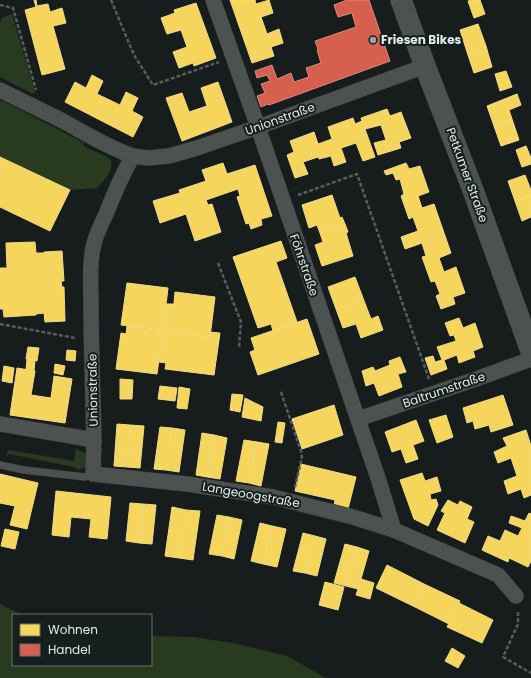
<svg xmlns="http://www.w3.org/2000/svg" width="531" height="678" font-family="Poppins,sans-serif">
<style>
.green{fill:#293b1f}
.homes{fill:#f6d55c;stroke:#f0db86}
.shops{fill:#d6604d;stroke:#da897c}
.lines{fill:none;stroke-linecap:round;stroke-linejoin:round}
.lane-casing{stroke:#343837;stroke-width:8}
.street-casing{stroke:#343837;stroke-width:16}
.secondary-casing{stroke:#343837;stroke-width:22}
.path{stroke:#585c5c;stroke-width:2.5;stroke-dasharray:4 2;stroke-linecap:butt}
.lane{stroke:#4d5251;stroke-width:7}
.street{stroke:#4d5251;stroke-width:15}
.secondary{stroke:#4d5251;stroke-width:21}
.poi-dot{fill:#9ca2a1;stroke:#151f1e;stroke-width:1.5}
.labels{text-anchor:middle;stroke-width:4;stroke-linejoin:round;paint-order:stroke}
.poi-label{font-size:12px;font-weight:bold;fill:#e3eae9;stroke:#151f1e;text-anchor:start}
.street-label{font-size:12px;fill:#e3eae9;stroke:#151f1e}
</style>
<rect width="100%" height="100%" fill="#171d1c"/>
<!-- green -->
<g class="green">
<polygon points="12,14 35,92 33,94 0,77 0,23 2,18"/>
<path d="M0 101H3L84 143 83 146 107 157 111 160C113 173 105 179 97 188L70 190 0 157Z"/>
<polygon points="76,449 85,453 87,460 86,467 78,470 74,467 9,454 6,456 8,450 74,461"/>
<polygon points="0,604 23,615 13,615 13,665 151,665 151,636 193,637 233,643 287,656 326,678 0,678"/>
</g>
<!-- homes -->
<g class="homes">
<polygon points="34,0 36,0 37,6 48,4 50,12 62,8 66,23 53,26 65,69 42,75 25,10 36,7"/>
<polygon points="230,0 255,0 256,4 269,0 273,13 261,17 267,34 279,29 283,43 271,47 274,56 252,63"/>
<polygon points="472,0 480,0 485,14 474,18 468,1"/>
<polygon points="196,3 216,58 194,66 193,63 179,68 173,52 187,47 181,30 167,34 161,18 175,13 174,10"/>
<polygon points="478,24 486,46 467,52 460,30"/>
<polygon points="486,46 492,67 474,73 467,52"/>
<polygon points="506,71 512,87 500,91 495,74"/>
<polygon points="92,75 103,81 97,94 120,105 126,92 138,98 132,111 143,117 133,137 65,102 75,82 86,88"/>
<polygon points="218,82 232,122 182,141 166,98 182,93 189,112 207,106 201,88"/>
<polygon points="517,94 521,105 509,110 512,119 494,126 487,106"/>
<polygon points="387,109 390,116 401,112 411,138 399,142 401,148 378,155 374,143 386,140 381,125 365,129 375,157 363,161 356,143 341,148 346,162 334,166 331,156 319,159 318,157 303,162 308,174 295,178 287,155 294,152 290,141 314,132 318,144 332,139 328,127 353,118 355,124 362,121 361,118"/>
<polygon points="512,119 519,140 501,146 494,126"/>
<polygon points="526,146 531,158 531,164 522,167 516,150"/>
<polygon points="0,157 70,190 50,231 0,207"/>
<polygon points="223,163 227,174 255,165 272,216 261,219 262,225 251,229 249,223 246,224 237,197 240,196 238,189 206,200 208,205 212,204 221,232 195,241 186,214 160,223 153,201 180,193 179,190 206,181 202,170"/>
<polygon points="406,163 409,169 420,166 429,192 418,196 422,208 434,204 451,253 439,258 444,272 456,267 465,293 453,297 455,304 441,309 436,296 440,294 435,281 431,282 422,257 426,256 422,243 405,249 401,237 418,231 413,217 409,219 401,196 404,194 400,179 396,180 393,173 386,175 384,171"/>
<polygon points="525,175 531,190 531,195 515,201 508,181"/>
<polygon points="332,195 340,218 342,217 345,224 320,233 317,225 309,228 302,205"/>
<polygon points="531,195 531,217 522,221 515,201"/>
<polygon points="345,224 348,232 346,233 353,256 322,266 315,245 323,242 320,233"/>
<polygon points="281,241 287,258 276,262 297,322 273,331 271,324 258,328 233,257"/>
<polygon points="35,242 36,253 44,253 44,252 62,251 64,281 61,281 62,287 64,287 65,321 45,322 44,313 36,314 36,315 4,317 3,309 0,309 0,268 7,268 6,243"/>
<polygon points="355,277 363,298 336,309 328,287"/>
<polygon points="127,283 168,288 163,330 121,325"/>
<polygon points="175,292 215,297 210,337 163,331 166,304 174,304"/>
<polygon points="363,298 371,319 378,316 383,330 361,338 356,324 343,328 336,309"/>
<polygon points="459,318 463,328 475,323 483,347 473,351 475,357 459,363 457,355 444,360 447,369 431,375 425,358 433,356 435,362 442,360 437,347 456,341 454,335 450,336 445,323"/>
<polygon points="307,319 319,354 258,375 250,352 255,350 251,338"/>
<polygon points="127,326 160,330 159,336 162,337 157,374 116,369 121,333 126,334"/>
<polygon points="160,330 163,330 163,331 210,337 210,332 220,333 214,375 165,369 166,363 159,362 162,337 159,336"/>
<polygon points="28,347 39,348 37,361 26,359"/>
<polygon points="67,350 76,351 75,361 66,360"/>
<polygon points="400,357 406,372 398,374 402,387 379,396 374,383 366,386 362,371 373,367 375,371 390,365 389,361"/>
<polygon points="27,359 35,360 34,371 26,370"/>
<polygon points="55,364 65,366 63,375 54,373"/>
<polygon points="4,366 14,368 12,383 2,381"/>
<polygon points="17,368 35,371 31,395 51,398 54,376 72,379 65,423 10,415"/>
<polygon points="120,379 133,380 132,399 120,399"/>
<polygon points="160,386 177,388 175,401 158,399"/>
<polygon points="179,387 190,389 187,409 177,408"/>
<polygon points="232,394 243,395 240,412 230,410"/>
<polygon points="503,395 513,425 491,432 489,425 475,429 473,421 467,423 463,408"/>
<polygon points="245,398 263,407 261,421 242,417"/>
<polygon points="334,405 343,435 302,449 292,419"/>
<polygon points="446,415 453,437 437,443 429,420"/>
<polygon points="416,420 424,441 413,445 418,459 406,463 401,449 392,452 385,432"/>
<polygon points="278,422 285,423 282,443 275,442"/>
<polygon points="117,424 130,425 127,467 114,466"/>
<polygon points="130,425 144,426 140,468 127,467"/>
<polygon points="160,427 172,428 166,470 154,469"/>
<polygon points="172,428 185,430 179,472 166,470"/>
<polygon points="526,430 531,446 531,495 524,498 521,489 508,494 504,481 517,476 511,458 498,463 494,452 507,446 503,438"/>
<polygon points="202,433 214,435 207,477 196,475"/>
<polygon points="214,435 227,438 220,479 207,477"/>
<polygon points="244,440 257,442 249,483 236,481"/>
<polygon points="257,442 269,444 261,486 249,483"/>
<polygon points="301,464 356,477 348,509 334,506 335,500 295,491"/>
<polygon points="422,473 425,481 437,477 441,491 430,494 431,500 436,499 438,505 428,526 414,519 400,480"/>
<polygon points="0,474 38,483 27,529 10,525 15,506 0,503"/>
<polygon points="56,491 111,497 107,539 89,537 91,519 71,517 69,537 52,535"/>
<polygon points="448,500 458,505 460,501 472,507 467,519 474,522 465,543 437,530 445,513 441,511"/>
<polygon points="130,503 143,504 139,543 126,541"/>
<polygon points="143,504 156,505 152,544 139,543"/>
<polygon points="172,507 186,510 179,558 165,556"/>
<polygon points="186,510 200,511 193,560 179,558"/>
<polygon points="529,513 531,514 531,561 528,567 509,558 508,562 482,550 488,536 500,541 505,530 518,536 522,528 509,523 511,516 525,521"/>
<polygon points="217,515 229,517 222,556 209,554"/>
<polygon points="229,517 242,520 234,559 222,556"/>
<polygon points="260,523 272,526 263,564 251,561"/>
<polygon points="272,526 286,529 277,567 263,564"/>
<polygon points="5,529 19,532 15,549 1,546"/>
<polygon points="303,533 315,536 305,573 293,571"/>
<polygon points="315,536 326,539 317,576 305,573"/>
<polygon points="345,544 357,547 346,586 334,583"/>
<polygon points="357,547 369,551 361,579 374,583 370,599 356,595 358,589 346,586"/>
<polygon points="387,565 424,584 413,606 376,588"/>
<polygon points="325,582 344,587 338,610 319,605"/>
<polygon points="424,584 460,601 449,624 413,606"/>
<polygon points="459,603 493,620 482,643 447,627"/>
<polygon points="452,648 465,656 458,668 445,661"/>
</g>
<!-- shops -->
<polygon class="shops" points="347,0 369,0 390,61 269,105 268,104 261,107 257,96 265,93 261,84 270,81 267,75 257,78 255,71 272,65 277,79 291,73 294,82 309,77 306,68 321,63 317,50 318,49 315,41 356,27 352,13 338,17 334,5"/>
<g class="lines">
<!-- lane casing -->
<g class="lane-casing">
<polyline id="lane" points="0,465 24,470 85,477 93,474"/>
</g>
<!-- street casing -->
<g class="street-casing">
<g id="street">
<polyline points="213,0 258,127 378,478 394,530"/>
<path d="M0 90C20 100 41 110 61 120 85 133 107 147 133 156 122 174 114 194 106 214 101 225 95 236 93 248 89 266 91 285 91 303 91 349 93 394 94 440"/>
<polyline points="133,156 148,158 169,156 197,148 258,127 425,66"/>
<polyline points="358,419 476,379 531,359"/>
<polyline points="0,424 94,440 93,474 187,484 273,497 353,517 394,530 498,575 516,596"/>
</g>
</g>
<!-- secondary casing -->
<g class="secondary-casing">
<polyline id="secondary" points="401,0 425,66 473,190 531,351"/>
</g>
<!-- path -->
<g class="path">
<polyline points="111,0 134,55 153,85 219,62"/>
<polyline points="0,5 13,8 36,90"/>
<polyline points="298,195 357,174 429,379"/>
<polyline points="218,263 241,322 239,348"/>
<polyline points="0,324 75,338"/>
<polyline points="281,392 301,451 302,457 295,487"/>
<polyline points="518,612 518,624 503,657 531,673"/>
</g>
<!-- lane -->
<use href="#lane" class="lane"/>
<!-- street -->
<use href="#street" class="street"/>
<!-- secondary -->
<use href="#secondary" class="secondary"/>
</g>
<!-- markers -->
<circle class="poi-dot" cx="373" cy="40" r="4"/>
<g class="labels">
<!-- poi labels -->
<g class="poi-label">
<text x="381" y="44">Friesen Bikes</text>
</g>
<!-- street labels -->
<g class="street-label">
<text transform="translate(280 119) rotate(-20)" y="4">Unionstraße</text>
<text transform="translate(467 175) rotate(70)" y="4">Petkumer Straße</text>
<text transform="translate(304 265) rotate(71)" y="4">Föhrstraße</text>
<text transform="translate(93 390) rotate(-91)" y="4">Unionstraße</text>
<text transform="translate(444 390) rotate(-19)" y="4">Baltrumstraße</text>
<text transform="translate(251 495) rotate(10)" y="4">Langeoogstraße</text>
</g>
</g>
<!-- legend -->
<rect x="12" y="614" width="140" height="52" fill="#151f1e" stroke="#67706f"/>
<rect x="20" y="624" width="20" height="12" fill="#f6d55c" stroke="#67706f"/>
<text x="48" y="634" font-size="12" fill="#e3eae9">Wohnen</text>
<rect x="20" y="644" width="20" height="12" fill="#d6604d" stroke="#67706f"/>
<text x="48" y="654" font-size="12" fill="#e3eae9">Handel</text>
</svg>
